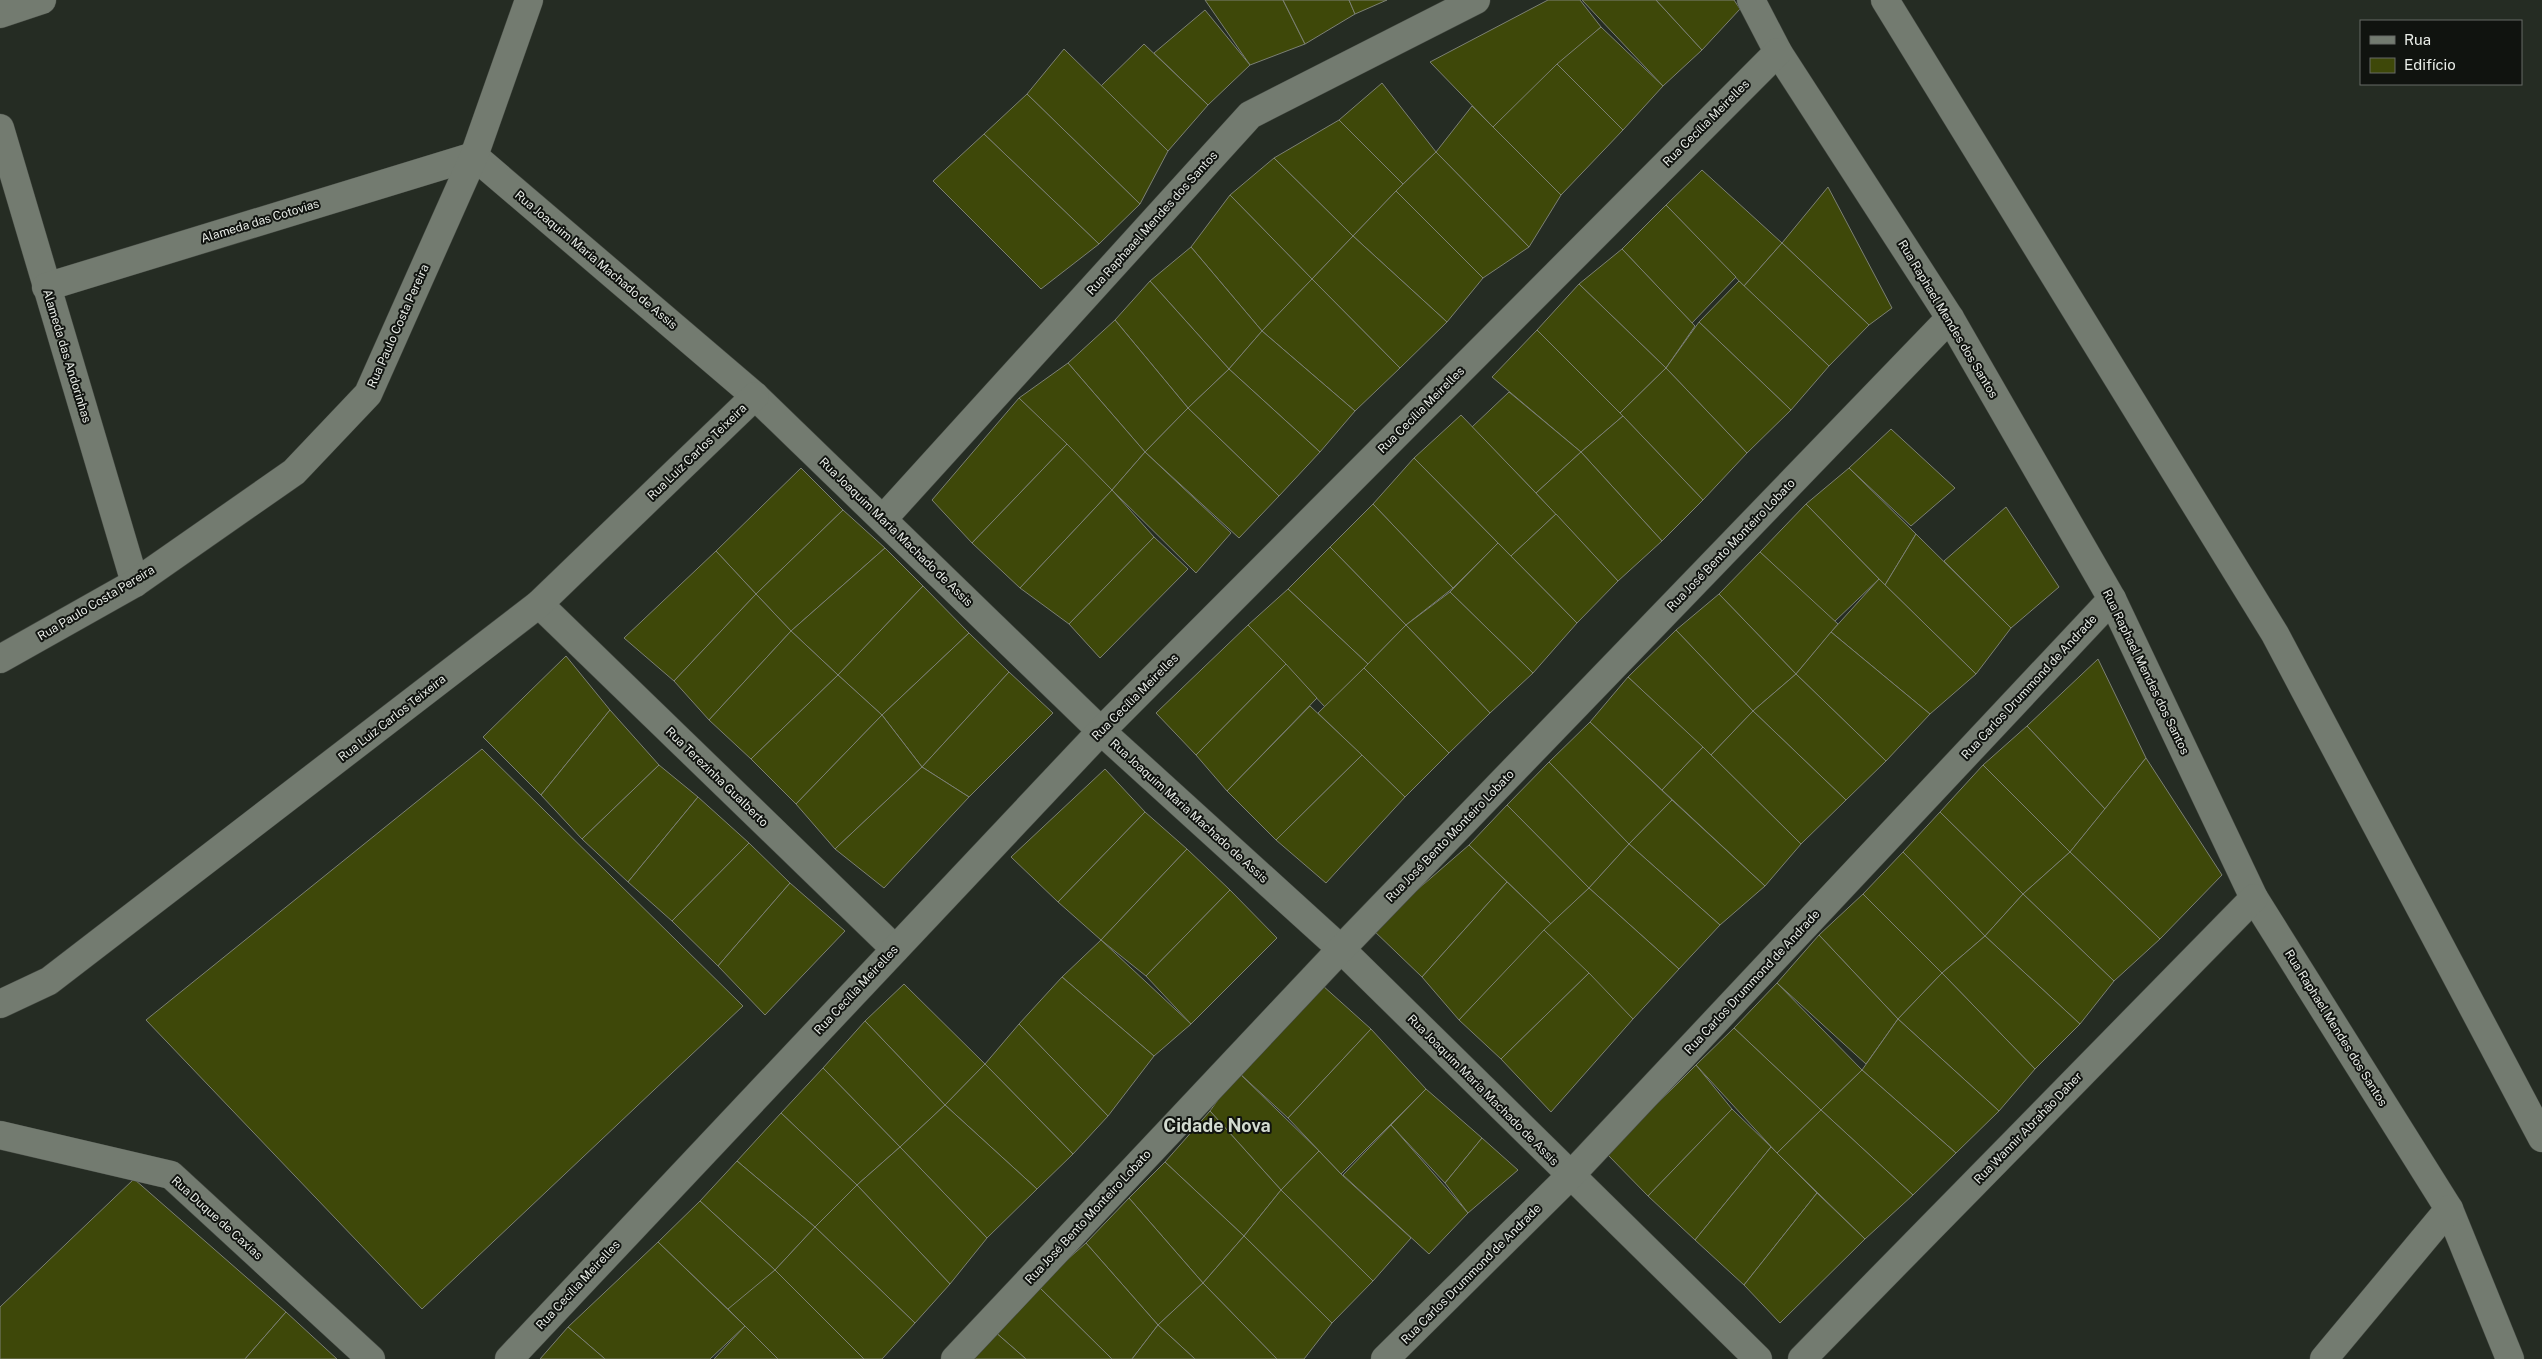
<svg xmlns="http://www.w3.org/2000/svg" width="2542" height="1359" font-family="'Public Sans',sans-serif">
<style>
.building{fill:#3e4809;stroke:#7c8074}
.lines{fill:none;stroke-linecap:round;stroke-linejoin:round}
.street-casing{stroke:#434841;stroke-width:29}
.secondary-casing{stroke:#434841;stroke-width:29}
.street{stroke:#737b70;stroke-width:28}
.secondary{stroke:#737b70;stroke-width:28}
.labels{text-anchor:middle;stroke-width:4;stroke-linejoin:round;paint-order:stroke}
.street-label{font-size:12px;fill:#e9ede8;stroke:#10130f}
.district-label{font-size:18px;font-weight:bold;fill:#d3dbd0;stroke:#10130f}
</style>
<rect width="100%" height="100%" fill="#252c23"/>
<!-- building -->
<g class="building">
<polygon points="1205,0 1283,0 1305,44 1250,65"/>
<polygon points="1283,0 1349,0 1355,14 1305,44"/>
<polygon points="1349,0 1387,0 1355,14"/>
<polygon points="1548,0 1580,0 1601,27 1493,127 1430,62"/>
<polygon points="1582,0 1656,0 1702,50 1663,86"/>
<polygon points="1656,0 1734,0 1740,9 1702,50"/>
<polygon points="1205,10 1250,65 1208,105 1154,53"/>
<polygon points="1601,27 1663,86 1623,130 1557,64"/>
<polygon points="1144,44 1208,105 1168,151 1101,86"/>
<polygon points="1064,49 1168,151 1140,204 1027,94"/>
<polygon points="1557,64 1623,130 1561,195 1493,127"/>
<polygon points="1382,83 1436,152 1403,184 1339,120"/>
<polygon points="1027,94 1140,204 1099,244 984,134"/>
<polygon points="1472,106 1561,195 1529,247 1436,152"/>
<polygon points="1339,120 1403,184 1353,236 1274,158"/>
<polygon points="984,134 1099,244 1041,289 933,181"/>
<polygon points="1436,152 1529,247 1483,278 1396,191"/>
<polygon points="1274,158 1353,236 1312,279 1230,195"/>
<polygon points="1702,170 1782,243 1744,286 1666,205"/>
<polygon points="1828,187 1892,308 1869,325 1782,243"/>
<polygon points="1396,191 1483,278 1447,322 1353,236"/>
<polygon points="1230,195 1312,279 1262,331 1191,247"/>
<polygon points="1666,205 1736,277 1692,323 1622,249"/>
<polygon points="1353,236 1447,322 1400,368 1312,279"/>
<polygon points="1782,243 1869,325 1829,366 1744,286"/>
<polygon points="1191,247 1262,331 1229,369 1150,281"/>
<polygon points="1622,249 1695,326 1666,368 1579,284"/>
<polygon points="1312,279 1400,368 1355,411 1262,331"/>
<polygon points="1150,281 1229,369 1188,408 1115,320"/>
<polygon points="1739,281 1829,366 1791,410 1699,322"/>
<polygon points="1579,284 1666,368 1620,413 1537,330"/>
<polygon points="1115,320 1188,408 1145,452 1068,363"/>
<polygon points="1699,322 1791,410 1747,453 1666,368"/>
<polygon points="1537,330 1623,416 1581,452 1492,377"/>
<polygon points="1262,331 1355,411 1320,452 1229,369"/>
<polygon points="1068,363 1145,452 1112,490 1019,398"/>
<polygon points="1666,368 1747,453 1703,500 1620,413"/>
<polygon points="1229,369 1320,452 1279,496 1188,408"/>
<polygon points="1509,392 1581,452 1536,493 1472,427"/>
<polygon points="1019,398 1067,444 972,543 932,500"/>
<polygon points="1188,408 1279,496 1239,538 1145,452"/>
<polygon points="1461,415 1556,514 1511,556 1414,458"/>
<polygon points="1623,416 1703,500 1662,541 1581,452"/>
<polygon points="1891,429 1955,488 1911,526 1849,468"/>
<polygon points="1067,444 1112,490 1020,588 972,543"/>
<polygon points="1145,452 1231,533 1196,573 1112,490"/>
<polygon points="1581,452 1662,541 1618,581 1536,493"/>
<polygon points="1414,458 1498,543 1453,588 1373,504"/>
<polygon points="801,468 843,510 756,594 716,551"/>
<polygon points="1849,468 1916,534 1885,585 1806,504"/>
<polygon points="1112,490 1154,537 1069,624 1020,588"/>
<polygon points="1373,504 1453,588 1406,625 1330,547"/>
<polygon points="1806,504 1879,579 1834,622 1760,552"/>
<polygon points="2006,507 2059,587 2011,628 1944,561"/>
<polygon points="843,510 885,548 791,631 756,594"/>
<polygon points="1556,514 1618,581 1577,623 1511,556"/>
<polygon points="1916,534 2011,628 1976,674 1885,585"/>
<polygon points="1154,537 1188,569 1100,658 1069,624"/>
<polygon points="1498,543 1577,623 1533,673 1450,592"/>
<polygon points="1330,547 1406,625 1368,664 1288,589"/>
<polygon points="885,548 923,586 838,675 791,631"/>
<polygon points="716,551 756,594 674,681 624,638"/>
<polygon points="1760,552 1838,624 1796,674 1719,594"/>
<polygon points="1879,579 1976,674 1930,714 1831,632"/>
<polygon points="923,586 969,633 882,715 838,675"/>
<polygon points="1288,589 1368,664 1325,707 1248,625"/>
<polygon points="1450,592 1533,673 1490,713 1406,625"/>
<polygon points="756,594 791,631 709,720 674,681"/>
<polygon points="1719,594 1796,674 1753,711 1676,630"/>
<polygon points="1248,625 1286,664 1196,755 1156,713"/>
<polygon points="1406,625 1490,713 1449,753 1364,668"/>
<polygon points="1676,630 1753,711 1711,755 1628,677"/>
<polygon points="791,631 838,675 751,759 709,720"/>
<polygon points="1831,632 1930,714 1886,761 1796,674"/>
<polygon points="969,633 1009,672 922,767 882,715"/>
<polygon points="566,656 610,710 541,795 483,737"/>
<polygon points="2098,659 2146,758 2105,809 2027,726"/>
<polygon points="1286,664 1317,698 1227,791 1196,755"/>
<polygon points="1364,668 1449,753 1405,797 1318,713"/>
<polygon points="1009,672 1053,713 969,797 922,767"/>
<polygon points="1796,674 1886,761 1846,800 1753,711"/>
<polygon points="838,675 882,715 796,804 751,759"/>
<polygon points="1628,677 1703,747 1662,790 1590,722"/>
<polygon points="1310,706 1362,755 1276,840 1227,791"/>
<polygon points="610,710 659,765 582,839 541,795"/>
<polygon points="1753,711 1846,800 1801,844 1711,755"/>
<polygon points="882,715 922,767 835,849 796,804"/>
<polygon points="1590,722 1672,800 1629,844 1549,762"/>
<polygon points="2027,726 2105,809 2070,852 1983,765"/>
<polygon points="1703,747 1801,844 1765,886 1662,790"/>
<polygon points="482,749 743,1006 422,1309 146,1020"/>
<polygon points="1362,755 1405,797 1326,883 1276,840"/>
<polygon points="2146,758 2222,875 2160,939 2070,852"/>
<polygon points="1549,762 1629,844 1589,888 1507,805"/>
<polygon points="659,765 698,797 628,882 582,839"/>
<polygon points="1983,765 2070,852 2023,894 1940,812"/>
<polygon points="922,767 969,797 884,888 835,849"/>
<polygon points="1105,769 1145,812 1058,902 1011,857"/>
<polygon points="698,797 749,843 672,921 628,882"/>
<polygon points="1672,800 1765,886 1720,925 1629,844"/>
<polygon points="1507,805 1589,888 1551,924 1469,845"/>
<polygon points="1145,812 1187,849 1101,940 1058,902"/>
<polygon points="1940,812 2023,894 1985,936 1903,852"/>
<polygon points="749,843 790,883 718,966 672,921"/>
<polygon points="1629,844 1720,925 1679,969 1589,888"/>
<polygon points="1469,845 1507,882 1422,977 1372,929"/>
<polygon points="1187,849 1230,890 1146,976 1101,940"/>
<polygon points="1903,852 1985,936 1942,973 1863,894"/>
<polygon points="2070,852 2160,939 2114,981 2023,894"/>
<polygon points="1507,882 1551,924 1459,1020 1422,977"/>
<polygon points="790,883 845,931 765,1015 718,966"/>
<polygon points="1589,888 1679,969 1633,1019 1544,930"/>
<polygon points="1230,890 1277,938 1191,1024 1146,976"/>
<polygon points="1863,894 1942,973 1898,1019 1819,935"/>
<polygon points="2023,894 2114,981 2080,1024 1985,936"/>
<polygon points="1544,930 1589,973 1501,1059 1459,1020"/>
<polygon points="1819,935 1898,1019 1866,1064 1777,983"/>
<polygon points="1985,936 2080,1024 2035,1069 1942,973"/>
<polygon points="1101,940 1191,1024 1154,1056 1062,977"/>
<polygon points="1589,973 1633,1019 1551,1112 1501,1059"/>
<polygon points="1942,973 2035,1069 1999,1111 1898,1019"/>
<polygon points="1062,977 1154,1056 1108,1116 1019,1024"/>
<polygon points="1777,983 1862,1070 1821,1110 1734,1028"/>
<polygon points="904,984 985,1064 945,1105 865,1021"/>
<polygon points="1322,985 1371,1029 1288,1118 1238,1072"/>
<polygon points="1898,1019 1999,1111 1956,1153 1862,1070"/>
<polygon points="865,1021 945,1105 900,1147 823,1068"/>
<polygon points="1019,1024 1108,1116 1073,1154 985,1064"/>
<polygon points="1734,1028 1821,1110 1777,1153 1696,1065"/>
<polygon points="1371,1029 1426,1089 1341,1174 1288,1118"/>
<polygon points="985,1064 1073,1154 1037,1189 945,1105"/>
<polygon points="1696,1065 1732,1109 1648,1196 1607,1154"/>
<polygon points="823,1068 900,1147 857,1185 781,1113"/>
<polygon points="1862,1070 1956,1153 1913,1195 1821,1110"/>
<polygon points="1238,1072 1319,1151 1281,1190 1210,1111"/>
<polygon points="1426,1089 1482,1138 1445,1183 1391,1125"/>
<polygon points="945,1105 1037,1189 987,1238 900,1147"/>
<polygon points="1732,1109 1771,1147 1695,1240 1648,1196"/>
<polygon points="1821,1110 1913,1195 1865,1239 1777,1153"/>
<polygon points="1210,1111 1281,1190 1244,1236 1165,1162"/>
<polygon points="781,1113 857,1185 815,1227 737,1161"/>
<polygon points="1391,1125 1468,1213 1429,1254 1343,1175"/>
<polygon points="1482,1138 1518,1170 1468,1213 1445,1183"/>
<polygon points="900,1147 987,1238 950,1284 857,1185"/>
<polygon points="1771,1147 1817,1193 1744,1285 1695,1240"/>
<polygon points="1319,1151 1341,1174 1411,1238 1373,1281 1281,1190"/>
<polygon points="737,1161 815,1227 775,1270 700,1201"/>
<polygon points="1165,1162 1244,1236 1203,1283 1129,1198"/>
<polygon points="134,1179 286,1312 245,1359 0,1359 0,1307"/>
<polygon points="857,1185 950,1284 915,1323 815,1227"/>
<polygon points="1281,1190 1373,1281 1332,1323 1244,1236"/>
<polygon points="1817,1193 1865,1239 1780,1323 1744,1285"/>
<polygon points="1129,1198 1203,1283 1158,1325 1086,1243"/>
<polygon points="700,1201 775,1270 730,1311 658,1242"/>
<polygon points="815,1227 915,1323 882,1359 864,1359 775,1270"/>
<polygon points="1244,1236 1332,1323 1304,1359 1277,1359 1203,1283"/>
<polygon points="658,1242 745,1326 710,1359 605,1359 568,1327"/>
<polygon points="1086,1243 1158,1325 1132,1359 1112,1359 1038,1286"/>
<polygon points="775,1270 864,1359 778,1359 728,1309"/>
<polygon points="1203,1283 1277,1359 1195,1359 1158,1325"/>
<polygon points="1038,1286 1112,1359 1026,1359 994,1331"/>
<polygon points="286,1312 337,1359 245,1359"/>
<polygon points="1158,1325 1195,1359 1132,1359"/>
<polygon points="745,1326 778,1359 714,1359"/>
<polygon points="568,1327 605,1359 540,1359"/>
<polygon points="994,1331 1026,1359 969,1359"/>
</g>
<g class="lines">
<!-- street casing -->
<g class="street-casing">
<g id="street">
<polyline points="1751,0 1778,52 1950,318 2112,599 2254,898 2449,1209 2510,1359"/>
<polyline points="0,14 42,0"/>
<polyline points="0,128 135,583"/>
<polyline points="46,287 474,156 755,396 1101,731 1341,949 1758,1359"/>
<polyline points="883,519 1250,115 1476,0"/>
<polyline points="539,604 895,949"/>
<polyline points="0,1004 49,981 539,604 755,396"/>
<polyline points="0,1135 171,1175 371,1359"/>
<polyline points="509,1359 1101,731 1778,52"/>
<polyline points="955,1359 1341,949 1950,318"/>
<polyline points="1385,1359 1570,1176 2112,599"/>
<polyline points="1802,1359 2254,898"/>
<polyline points="2324,1359 2449,1209"/>
</g>
</g>
<!-- secondary casing -->
<g class="secondary-casing">
<g id="secondary">
<polyline points="1885,0 2275,634 2542,1138"/>
<polyline points="0,659 135,583 294,472 368,394 474,156 529,0"/>
</g>
</g>
<!-- street -->
<use href="#street" class="street"/>
<!-- secondary -->
<use href="#secondary" class="secondary"/>
</g>
<g class="labels">
<!-- street labels -->
<g class="street-label">
<text transform="translate(1706 123) rotate(-45)" y="4">Rua Cecília Meirelles</text>
<text transform="translate(260 221) rotate(-17)" y="4">Alameda das Cotovias</text>
<text transform="translate(1152 223) rotate(-48)" y="4">Rua Raphaael Mendes dos Santos</text>
<text transform="translate(596 260) rotate(40)" y="4">Rua Joaquim Maria Machado de Assis</text>
<text transform="translate(1948 319) rotate(59)" y="4">Rua Raphael Mendes dos Santos</text>
<text transform="translate(398 326) rotate(-66)" y="4">Rua Paulo Costa Pereira</text>
<text transform="translate(67 356) rotate(73)" y="4">Alameda das Andorinhas</text>
<text transform="translate(1421 410) rotate(-45)" y="4">Rua Cecília Meirelles</text>
<text transform="translate(697 452) rotate(-44)" y="4">Rua Luiz Carlos Teixeira</text>
<text transform="translate(896 532) rotate(44)" y="4">Rua Joaquim Maria Machado de Assis</text>
<text transform="translate(1731 545) rotate(-46)" y="4">Rua José Bento Monteiro Lobato</text>
<text transform="translate(96 603) rotate(-31)" y="4">Rua Paulo Costa Pereira</text>
<text transform="translate(2146 672) rotate(64)" y="4">Rua Raphael Mendes dos Santos</text>
<text transform="translate(2029 687) rotate(-47)" y="4">Rua Carlos Drummond de Andrade</text>
<text transform="translate(1135 697) rotate(-45)" y="4">Rua Cecília Meirelles</text>
<text transform="translate(392 718) rotate(-38)" y="4">Rua Luiz Carlos Teixeira</text>
<text transform="translate(717 777) rotate(44)" y="4">Rua Terezinha Gualberto</text>
<text transform="translate(1189 811) rotate(42)" y="4">Rua Joaquim Maria Machado de Assis</text>
<text transform="translate(1450 836) rotate(-46)" y="4">Rua José Bento Monteiro Lobato</text>
<text transform="translate(1752 982) rotate(-47)" y="4">Rua Carlos Drummond de Andrade</text>
<text transform="translate(856 990) rotate(-47)" y="4">Rua Cecília Meirelles</text>
<text transform="translate(2336 1028) rotate(58)" y="4">Rua Raphael Mendes dos Santos</text>
<text transform="translate(1483 1090) rotate(45)" y="4">Rua Joaquim Maria Machado de Assis</text>
<text transform="translate(2028 1128) rotate(-46)" y="4">Rua Wannir Abrahão Daher</text>
<text transform="translate(1088 1217) rotate(-47)" y="4">Rua José Bento Monteiro Lobato</text>
<text transform="translate(217 1218) rotate(42)" y="4">Rua Duque de Caxias</text>
<text transform="translate(1471 1274) rotate(-45)" y="4">Rua Carlos Drummond de Andrade</text>
<text transform="translate(578 1285) rotate(-47)" y="4">Rua Cecília Meirelles</text>
</g>
<!-- district labels -->
<g class="district-label">
<text x="1217" y="1132">Cidade Nova</text>
</g>
</g>
<!-- legend -->
<rect x="2360" y="20" width="162" height="65" fill="#10130f" stroke="#676a66"/>
<rect x="2370" y="36" width="25" height="8" fill="#737b70" stroke="#676a66"/>
<text x="2404" y="45" font-size="15" fill="#e9ede8">Rua</text>
<rect x="2370" y="58" width="25" height="15" fill="#3e4809" stroke="#676a66"/>
<text x="2404" y="70" font-size="15" fill="#e9ede8">Edifício</text>
</svg>
